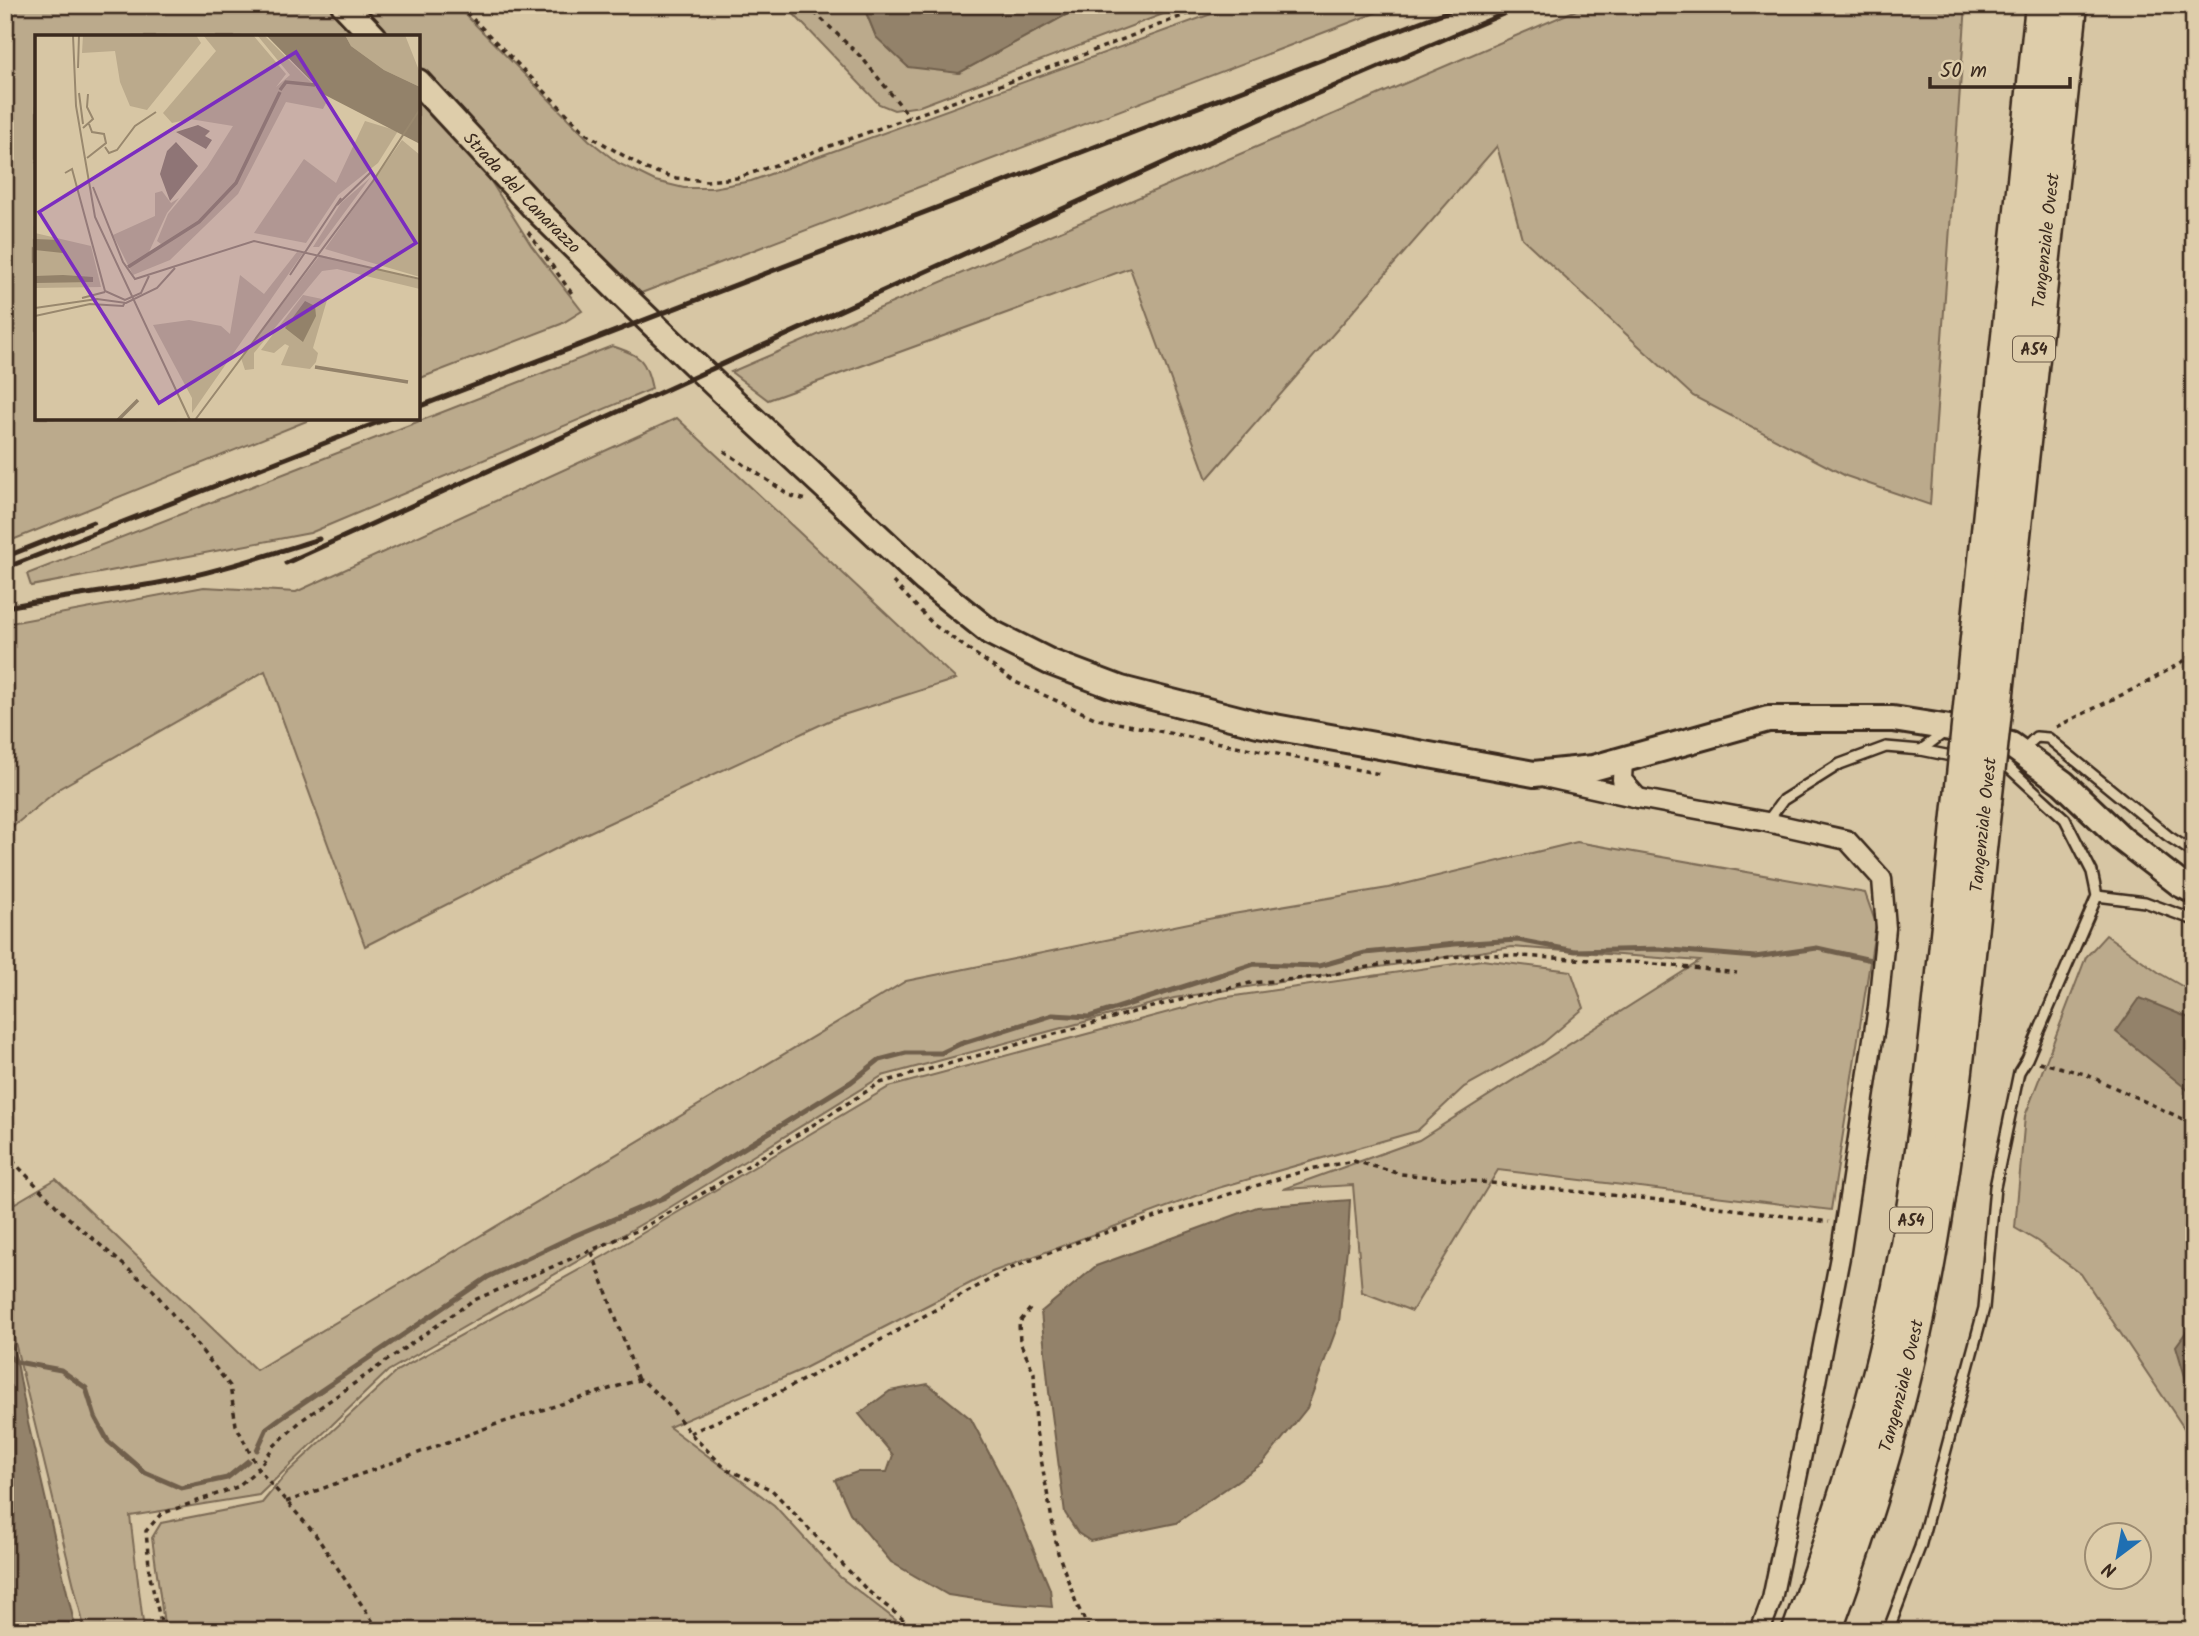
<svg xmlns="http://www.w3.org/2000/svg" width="2199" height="1636" font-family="Kalam,sans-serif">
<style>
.green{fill:#bbaa8c;stroke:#7b6a55;stroke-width:2}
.water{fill:#93826a;stroke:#705f4c;stroke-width:2}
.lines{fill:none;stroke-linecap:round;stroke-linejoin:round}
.stream{stroke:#705f4c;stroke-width:5}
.lane-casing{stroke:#3b2a1e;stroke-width:14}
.street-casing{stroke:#3b2a1e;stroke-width:23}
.secondary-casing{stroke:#3b2a1e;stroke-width:30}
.highway-casing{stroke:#3b2a1e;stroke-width:37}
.path{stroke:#3b2a1e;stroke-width:3.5;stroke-dasharray:5 5;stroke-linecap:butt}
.lane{stroke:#decdaa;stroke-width:9}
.street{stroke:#decdaa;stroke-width:18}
.secondary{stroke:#decdaa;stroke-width:24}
.highway{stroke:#decdaa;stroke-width:32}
.rail{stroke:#3b2a1e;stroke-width:5}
.highway-bridge-casing{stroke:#3b2a1e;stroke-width:37;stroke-linecap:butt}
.highway-bridge{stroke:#decdaa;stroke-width:32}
.labels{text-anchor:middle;stroke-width:6;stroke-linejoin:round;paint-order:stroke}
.shield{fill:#decdaa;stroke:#6c5b48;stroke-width:2}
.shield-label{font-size:16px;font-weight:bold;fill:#3b2a1e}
.street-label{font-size:18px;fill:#3b2a1e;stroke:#decdaa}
.inset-river{fill:none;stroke:#93826a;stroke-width:3.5}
.inset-road{fill:none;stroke:#99886e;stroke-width:2}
.view{fill:#7b2cbf;fill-opacity:0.15;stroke:#7b2cbf;stroke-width:3.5}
.inset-edge{fill:none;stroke:#3b2a1e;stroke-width:3.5}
</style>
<rect width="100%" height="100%" fill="#d7c6a4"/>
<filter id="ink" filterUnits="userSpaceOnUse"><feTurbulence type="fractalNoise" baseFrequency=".0143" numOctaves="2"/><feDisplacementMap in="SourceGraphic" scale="14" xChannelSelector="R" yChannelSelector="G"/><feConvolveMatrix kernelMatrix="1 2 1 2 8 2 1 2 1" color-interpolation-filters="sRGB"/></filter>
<g filter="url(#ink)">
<!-- green -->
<g class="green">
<polygon points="5,5 331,5 362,37 37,37 37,418 314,418 5,543"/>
<polygon points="357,5 456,5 589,140 618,163 655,181 684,188 712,188 751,181 1236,5 1396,5 636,295 418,68 418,37 388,37"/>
<polygon points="785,5 863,5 876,37 959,73 1084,5 1187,5 920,106 894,110 879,104"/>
<polygon points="1588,5 1966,5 1930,505 1846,476 1693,396 1522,238 1497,146 1207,479 1130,268 768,400 731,372"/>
<polygon points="418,95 473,153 531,245 582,311 561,324 418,379"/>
<path d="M612 346C640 355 646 359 652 389L310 533 31 586 27 574Z"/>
<polygon points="677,418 956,679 837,717 579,837 365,946 265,671 60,788 5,833 5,624 204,587 296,592"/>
<polygon points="1577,842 1865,893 1876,924 1831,1210 1498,1170 1412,1311 1362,1292 1353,1185 1283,1189 1419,1140 1700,961 1512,947 1174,998 882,1076 664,1211 388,1371 259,1495 130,1516 144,1631 85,1631 5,1301 5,1209 56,1179 256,1370 906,981 1233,914 1388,888"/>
<polygon points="2106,935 2161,974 2194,993 2194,1438 2188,1434 2081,1274 2037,1241 2015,1228 2025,1116 2086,957"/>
<polygon points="1482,960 1571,971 1584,1008 1542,1044 1464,1087 1417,1131 1218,1188 992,1272 801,1370 669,1427 774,1505 840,1577 910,1631 165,1631 152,1538 161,1523 262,1503 286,1474 398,1370 604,1256 889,1087 1221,998"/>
</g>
<!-- water -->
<g class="water">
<polygon points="863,5 1084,5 959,73 908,67 876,37"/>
<polygon points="2140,998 2194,1020 2194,1095 2116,1032"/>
<polygon points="1350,1200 1348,1239 1339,1322 1307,1408 1263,1463 1176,1523 1090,1541 1078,1533 1065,1513 1049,1392 1041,1312 1096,1266 1257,1207"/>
<polygon points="2194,1321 2194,1394 2189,1390 2176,1346"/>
<polygon points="5,1322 17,1362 28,1423 76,1631 5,1631"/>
<polygon points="928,1384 971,1419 1010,1493 1050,1589 1052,1607 1002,1603 948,1595 891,1562 850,1513 835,1480 857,1472 887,1472 893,1455 859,1414 890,1391"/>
</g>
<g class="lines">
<!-- stream -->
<g class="stream">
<polyline points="5,1354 17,1362 61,1370 86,1388 95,1417 108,1441 144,1472 181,1488 227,1478 248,1461"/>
<polyline points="257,1450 267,1428 279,1419 488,1277 576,1235 663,1198 851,1082 879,1060 906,1053 941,1053 960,1044 1053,1015 1089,1017 1254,964 1319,966 1365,953 1455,944 1518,940 1575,951 1659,949 1755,957 1817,948 1871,960"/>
</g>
<!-- lane casing -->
<g class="lane-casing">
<g id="lane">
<polyline points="1921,750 1945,732"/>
<polyline points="2022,751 2036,737 2048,738 2168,836 2194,853"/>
<polyline points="1767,822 1783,800 1840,764 1886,747 1921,750 1961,758"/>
<polyline points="2097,896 2145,902 2194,920"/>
<polyline points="1888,1631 1920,1547 1984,1308 1995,1187 2019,1072 2027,1059 2097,896 2092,872 2065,819 2007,766 1995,764"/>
</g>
</g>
<!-- street casing -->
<g class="street-casing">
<g id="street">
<polyline points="1623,760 1622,780 1638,798"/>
<polyline points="1548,778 1638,798 1767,822 1847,840 1882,879 1886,928 1878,1006 1840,1257 1802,1454 1772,1599 1760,1631"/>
</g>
</g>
<!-- secondary casing -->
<g class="secondary-casing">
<g id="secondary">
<polyline points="344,5 374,37"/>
<path id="s1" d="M418 82 534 207 630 302 717 386 925 580 990 632 1050 662 1121 689 1258 724 1534 774 1593 768 1768 719H1893L1950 728 2011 745 2063 783 2122 839 2180 884 2194 891"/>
</g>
</g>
<!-- highway casing -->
<g class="highway-casing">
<g id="highway">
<polyline points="1972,687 2042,5"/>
<path id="s2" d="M1997 693 2071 5"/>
<path d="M1799 1631C1837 1526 1871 1420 1894 1311 1930 1142 1943 967 1961 796"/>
<path id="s3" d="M1825 1631C1863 1529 1896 1423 1918 1317 1952 1148 1966 975 1985 803"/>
</g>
</g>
<!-- path -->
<g class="path">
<polyline points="459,5 587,134 646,169 676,178 707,181 737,178 799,157 1070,60 1210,5"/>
<polyline points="807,5 863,59 909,116"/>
<polyline points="528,232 573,295"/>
<polyline points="724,451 791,496 807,500"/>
<polyline points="893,582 934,625 1015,682 1097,719 1380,774"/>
<polyline points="2194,668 2191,677 2194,688"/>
<polyline points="2056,727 2146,683 2194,655"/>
<polyline points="2039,1062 2085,1074 2194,1124"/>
<polyline points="5,1153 64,1214 153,1290 230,1386 236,1425 258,1469 315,1534 379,1631"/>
<polyline points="592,1252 638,1380"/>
<polyline points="1030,1309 1019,1323 1020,1342 1034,1373 1036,1431 1058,1553 1077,1605 1090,1631"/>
<polyline points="690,1433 764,1400 877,1342 1009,1269 1085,1239 1310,1169 1354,1161 1401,1174 1689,1203 1829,1222"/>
<polyline points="286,1502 494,1425 638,1380 643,1381 667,1403 690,1433 725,1468 772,1490 868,1591 905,1621 930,1631"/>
<polyline points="163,1631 150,1577 146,1531 161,1514 237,1487 258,1469 274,1446 302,1420 472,1301 641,1229 712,1188 880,1083 1148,1008 1250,983 1319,977 1389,963 1482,954 1646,963 1737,973"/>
</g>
<!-- lane -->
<use href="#lane" class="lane"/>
<!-- street -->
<use href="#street" class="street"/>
<!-- secondary -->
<use href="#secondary" class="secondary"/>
<!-- highway -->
<use href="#highway" class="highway"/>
<!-- rail -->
<g class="rail">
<polyline points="418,407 1464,5"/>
<polyline points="5,557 93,522"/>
<polyline points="286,563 1295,103 1524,5"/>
<polyline points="5,568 389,418"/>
<path d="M5 607C55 598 104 592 153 584 210 574 264 556 319 539"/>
</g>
<!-- highway-bridge casing -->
<g class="highway-bridge-casing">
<g id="highway-bridge">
<polyline points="1961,796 1972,687"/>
<polyline points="1985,803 1997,693"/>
</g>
</g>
<!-- highway-bridge -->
<use href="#highway-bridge" class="highway-bridge"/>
</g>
</g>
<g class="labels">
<!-- shield labels -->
<g class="shield">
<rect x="2013" y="336.5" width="42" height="25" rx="5"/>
<rect x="1890" y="1207.5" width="42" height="25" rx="5"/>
</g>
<g class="shield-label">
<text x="2034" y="355">A54</text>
<text x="1911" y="1226">A54</text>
</g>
<!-- street labels -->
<g class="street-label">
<text dy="6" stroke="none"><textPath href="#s1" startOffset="152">Strada del Canarazzo</textPath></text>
<text dy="6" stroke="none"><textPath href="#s2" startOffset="455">Tangenziale Ovest</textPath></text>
<text transform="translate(1983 825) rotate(-84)" y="6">Tangenziale Ovest</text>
<text dy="6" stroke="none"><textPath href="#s3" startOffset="257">Tangenziale Ovest</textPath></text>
</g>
</g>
<!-- overview -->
<g transform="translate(35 35)">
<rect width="385" height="385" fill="#d7c6a4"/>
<path d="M48 0H161L166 8 112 75 95 71 85 47 80 16 47 18ZM168 0H218L251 39 241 52 255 40 222 0H229L293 64 288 74 251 67 203 159 135 225 98 240 78 200 120 181V158L127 156 136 168 144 163 132 178 113 219 135 207 157 189 137 204 126 209 122 206 133 179 172 132 198 91 155 84 137 88 128 78 181 16ZM310 0H370L385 38V52L349 35 316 11ZM330 86 363 96 343 128 303 160 271 208 219 198 269 124 301 148ZM367 105 385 120V242L290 214ZM335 143 284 212H278L306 168ZM0 198 56 211 66 252 0 253ZM262 217 268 218 157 378V363L118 290 154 285 186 291 195 299 205 240 229 259ZM285 220 385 245V254L302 234 287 236 219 318V334L210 335 206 323ZM268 260 292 265 278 313 283 318 281 327 275 334 246 330 254 311 250 309 239 318 226 315Z" fill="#bbaa8c"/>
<path d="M231 0H310L316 11 349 35 385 52V109L290 60ZM163 90 175 96 170 101 177 105 171 114 141 97ZM141 107 163 131 135 166 125 139 132 116ZM0 204 24 205 28 218 0 215ZM28 240 58 242V247L0 248V241ZM270 266 280 271 281 281 268 307 250 293Z" fill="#93826a"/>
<path class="inset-river" d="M245 55 251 47 280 50M93 232 164 187 201 148 245 57M280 332 373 347M83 385 103 365"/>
<path class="inset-road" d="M38 0 41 71 60 182 155 385M43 33 44 0M44 58 48 89M48 93 58 84 52 72 53 59M70 112 74 118 82 115 100 91 121 77M52 123 71 108 69 99 57 97 54 89M30 138 37 134 70 256 90 265 106 258 114 241M58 152 88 227 100 244 219 206 385 244M302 170 337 136M255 240 306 163M47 263 70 257M0 273 62 264 91 268 122 253 140 233M0 281 55 269 88 271 90 267M160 385 338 146 385 74"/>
<path class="view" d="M261 17 381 208 124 368 4 177Z"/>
<rect width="385" height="385" class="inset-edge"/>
</g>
<!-- margin -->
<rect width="2199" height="1636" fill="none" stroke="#decdaa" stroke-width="28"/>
<rect x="14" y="14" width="2171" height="1608" fill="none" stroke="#3b2a1e" stroke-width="2.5" filter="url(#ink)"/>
<!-- north arrow -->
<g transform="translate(2118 1556) rotate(212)"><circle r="33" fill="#decdaa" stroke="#9d8c72" stroke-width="2"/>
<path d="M0-5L12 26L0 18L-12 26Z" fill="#1f6fb2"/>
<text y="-10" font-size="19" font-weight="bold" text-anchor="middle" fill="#3b2a1e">N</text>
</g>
<!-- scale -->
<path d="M1930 77v10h140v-10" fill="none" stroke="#3b2a1e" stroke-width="3.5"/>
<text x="1940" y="77" font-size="21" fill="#3b2a1e" stroke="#decdaa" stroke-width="5" paint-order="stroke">50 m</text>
</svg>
